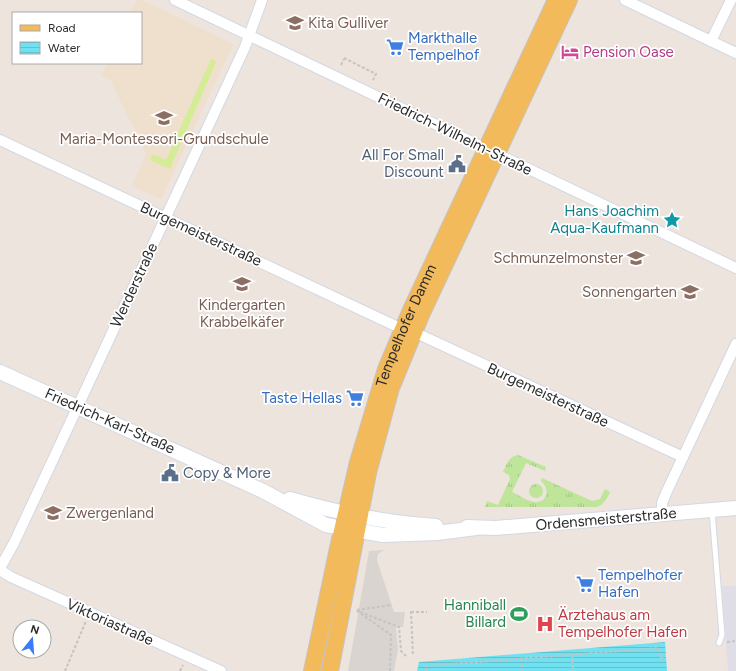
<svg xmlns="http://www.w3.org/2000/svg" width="736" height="671" font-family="Figtree,sans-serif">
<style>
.industrial{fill:#dfdee6}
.education{fill:#efdfcd}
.grass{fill:url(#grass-tufts)}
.pitch{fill:#d4ec95}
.plaza{fill:#d9d4d0}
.water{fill:url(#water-rules)}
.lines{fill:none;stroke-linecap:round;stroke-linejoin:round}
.lane-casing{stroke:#d3d8e4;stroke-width:7}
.street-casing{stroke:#d3d8e4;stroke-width:12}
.secondary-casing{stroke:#d3d8e4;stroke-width:16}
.primary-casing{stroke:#c4c4c4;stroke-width:18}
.path{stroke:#c4c4c4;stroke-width:2;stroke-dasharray:3 2;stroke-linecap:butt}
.lane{stroke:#fff;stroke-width:5}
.street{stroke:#fff;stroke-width:10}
.secondary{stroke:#fff;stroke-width:14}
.primary{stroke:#f3ba5c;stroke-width:16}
.labels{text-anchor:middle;stroke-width:3.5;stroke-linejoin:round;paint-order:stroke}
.education-label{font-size:15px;fill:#785e54;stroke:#fff;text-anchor:start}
.shop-label{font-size:15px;fill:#366cbe;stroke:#fff;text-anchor:start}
.hotel-label{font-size:15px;fill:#b23c85;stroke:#fff;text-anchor:start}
.street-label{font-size:15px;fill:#2b2b2b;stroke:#fff}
.service-label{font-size:15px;fill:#4e5e75;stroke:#fff;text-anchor:end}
.culture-label{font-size:15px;fill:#0d838f;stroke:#fff;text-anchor:end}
.leisure-label{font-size:15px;fill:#27864d;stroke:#fff;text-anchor:end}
.health-label{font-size:15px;fill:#be3a42;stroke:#fff;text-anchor:start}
</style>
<defs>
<pattern id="grass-tufts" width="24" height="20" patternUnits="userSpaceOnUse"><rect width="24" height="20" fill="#bee599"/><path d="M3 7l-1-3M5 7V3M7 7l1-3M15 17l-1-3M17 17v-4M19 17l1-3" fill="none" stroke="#a3c584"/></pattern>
<pattern id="water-rules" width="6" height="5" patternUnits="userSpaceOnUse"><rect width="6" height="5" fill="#6fe1f1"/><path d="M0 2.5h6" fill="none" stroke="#60c1cf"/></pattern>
</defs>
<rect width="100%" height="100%" fill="#ede4dd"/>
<!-- industrial -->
<polygon class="industrial" points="722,586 736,586 736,671 728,671"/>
<!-- education -->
<polygon class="education" points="137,0 142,0 233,44 161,199 132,186 146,154 111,81 101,76 107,63 141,63 141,13 131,13"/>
<!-- grass -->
<g class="grass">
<path d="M518 455 546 467 545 471 526 463 512 492C519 495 528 502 536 502 549 502 549 487 541 481L542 478 592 501 600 499 605 489 610 492C607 499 604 504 597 507H485L487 501 498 505 510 479 509 475 503 472C507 464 508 457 518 455Z"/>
<circle cx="536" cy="491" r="7"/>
</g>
<!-- pitch -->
<polygon class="pitch" points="211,59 216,62 170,169 150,160 153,154 166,160"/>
<!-- plaza -->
<polygon class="plaza" points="384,550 378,554 377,560 394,612 405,612 403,627 396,627 398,650 394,671 348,671 369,551"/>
<!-- water -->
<polygon class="water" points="665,642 667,671 417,671 419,662"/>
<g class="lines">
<!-- lane casing -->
<g class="lane-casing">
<polyline id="lane" points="712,511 722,635 719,643"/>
</g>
<!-- street casing -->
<g class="street-casing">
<g id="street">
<polyline points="175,0 736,268"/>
<polyline points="625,0 736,53"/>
<polyline points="711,41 731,0"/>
<polyline points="0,140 402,329"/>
<polyline points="414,332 683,457"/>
<polyline points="662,514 662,503 667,491 736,344"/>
<polyline points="0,568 14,543 78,406 245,47 262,0"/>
<polyline points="0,570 11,577 221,671"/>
</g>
</g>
<!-- secondary casing -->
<g class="secondary-casing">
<g id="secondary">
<polyline points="0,372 263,491 326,525 383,535 437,533 476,528"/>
<path d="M290 499C338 513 386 523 436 526"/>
<polyline points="467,527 495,528 736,508"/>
</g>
</g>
<!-- primary casing -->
<g class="primary-casing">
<g id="primary">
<path id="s1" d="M312 671 338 548 358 462 386 369 411 310 556 0"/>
<polyline points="330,671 368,473 391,388 421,315 569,0"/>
</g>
</g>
<!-- path -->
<g class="path">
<polyline points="344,58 376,74 373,80"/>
<polyline points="341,65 344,59"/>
<polyline points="411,611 413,656"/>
<polyline points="360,612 399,627 401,651 406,656"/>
<polyline points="411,612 427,612"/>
<polyline points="727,642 736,641"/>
<polyline points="572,655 573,671"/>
<polyline points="521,659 522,671"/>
<polyline points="65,671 86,621"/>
<polyline points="180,671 183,665"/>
<polyline points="390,671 391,635 356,610 392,605"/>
<polyline points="426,671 425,666 659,648 660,658 666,657"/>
</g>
<!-- lane -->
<use href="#lane" class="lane"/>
<!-- street -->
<use href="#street" class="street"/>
<!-- secondary -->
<use href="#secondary" class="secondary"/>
<!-- primary -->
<use href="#primary" class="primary"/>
</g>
<!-- icons -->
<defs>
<g id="school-bare" transform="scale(1.38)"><path d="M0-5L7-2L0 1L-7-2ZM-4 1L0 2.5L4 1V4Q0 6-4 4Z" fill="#8d6e63" stroke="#fff" stroke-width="2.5" paint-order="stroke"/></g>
<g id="supermarket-bare" transform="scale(1.38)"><path d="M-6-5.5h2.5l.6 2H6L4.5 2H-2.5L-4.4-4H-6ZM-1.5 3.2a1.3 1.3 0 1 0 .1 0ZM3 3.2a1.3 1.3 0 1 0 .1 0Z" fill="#3f7fe0" stroke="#fff" stroke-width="2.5" paint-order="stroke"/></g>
<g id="hotel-bare" transform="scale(1.38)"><path d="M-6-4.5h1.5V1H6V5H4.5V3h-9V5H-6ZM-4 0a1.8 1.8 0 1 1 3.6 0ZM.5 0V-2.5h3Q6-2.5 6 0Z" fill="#d1479c" stroke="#fff" stroke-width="2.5" paint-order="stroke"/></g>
<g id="civic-bare" transform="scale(1.38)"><path d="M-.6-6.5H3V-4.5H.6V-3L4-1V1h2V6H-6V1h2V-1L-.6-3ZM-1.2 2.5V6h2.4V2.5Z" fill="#5c6f8a" stroke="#fff" stroke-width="2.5" paint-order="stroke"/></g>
<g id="sight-bare" transform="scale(1.38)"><path d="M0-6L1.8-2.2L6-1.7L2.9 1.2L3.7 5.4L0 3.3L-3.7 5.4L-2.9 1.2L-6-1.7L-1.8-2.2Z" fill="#0f9aa8" stroke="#fff" stroke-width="2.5" paint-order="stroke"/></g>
<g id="stadium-bare" transform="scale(1.38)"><path d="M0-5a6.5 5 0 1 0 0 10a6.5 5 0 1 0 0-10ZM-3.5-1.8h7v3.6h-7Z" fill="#2e9e5b" stroke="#fff" stroke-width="2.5" paint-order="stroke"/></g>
<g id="hospital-bare" transform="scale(1.38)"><path d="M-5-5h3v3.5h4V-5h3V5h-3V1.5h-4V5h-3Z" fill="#e0444e" stroke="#fff" stroke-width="2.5" paint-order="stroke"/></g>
</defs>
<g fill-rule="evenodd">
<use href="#school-bare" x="295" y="23"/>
<use href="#supermarket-bare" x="395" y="47"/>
<use href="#hotel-bare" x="570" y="52"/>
<use href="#school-bare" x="164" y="118"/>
<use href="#civic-bare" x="457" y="164"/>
<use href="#sight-bare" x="672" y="220"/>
<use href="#school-bare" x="636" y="258"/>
<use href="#school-bare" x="242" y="284"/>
<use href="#school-bare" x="690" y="292"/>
<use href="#supermarket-bare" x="355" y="398"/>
<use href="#civic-bare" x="170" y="473"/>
<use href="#school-bare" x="53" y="513"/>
<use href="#supermarket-bare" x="585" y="584"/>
<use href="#stadium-bare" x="519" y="614"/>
<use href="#hospital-bare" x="545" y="624"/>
</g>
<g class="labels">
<!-- education labels -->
<g class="education-label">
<text x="308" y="28">Kita Gulliver</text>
<text x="164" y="144" text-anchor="middle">Maria-Montessori-Grundschule</text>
<text x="623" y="263" text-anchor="end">Schmunzelmonster</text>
<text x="677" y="297" text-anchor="end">Sonnengarten</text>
<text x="242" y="310" text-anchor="middle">Kindergarten<tspan x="242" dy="17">Krabbelkäfer</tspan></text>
<text x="66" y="518">Zwergenland</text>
</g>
<!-- shop labels -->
<g class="shop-label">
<text x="408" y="43">Markthalle<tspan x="408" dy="17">Tempelhof</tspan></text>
<text x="342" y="403" text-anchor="end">Taste Hellas</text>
<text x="598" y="580">Tempelhofer<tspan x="598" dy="17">Hafen</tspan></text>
</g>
<!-- hotel labels -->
<g class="hotel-label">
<text x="583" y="57">Pension Oase</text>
</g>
<!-- street labels -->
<g class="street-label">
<text transform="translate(455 134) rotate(26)" y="5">Friedrich-Wilhelm-Straße</text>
<text transform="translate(201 234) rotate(25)" y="5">Burgemeisterstraße</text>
<text transform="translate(134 285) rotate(-65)" y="5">Werderstraße</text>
<text dy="5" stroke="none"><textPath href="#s1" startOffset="359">Tempelhofer Damm</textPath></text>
<text transform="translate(548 395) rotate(25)" y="5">Burgemeisterstraße</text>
<text transform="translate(110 421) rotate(24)" y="5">Friedrich-Karl-Straße</text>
<text transform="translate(606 519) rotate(-5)" y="5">Ordensmeisterstraße</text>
<text transform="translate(110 622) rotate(24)" y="5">Viktoriastraße</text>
</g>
<!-- service labels -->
<g class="service-label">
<text x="444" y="160">All For Small<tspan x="444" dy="17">Discount</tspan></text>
<text x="183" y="478" text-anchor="start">Copy &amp; More</text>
</g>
<!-- culture labels -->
<g class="culture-label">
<text x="659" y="216">Hans Joachim<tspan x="659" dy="17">Aqua-Kaufmann</tspan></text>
</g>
<!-- leisure labels -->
<g class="leisure-label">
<text x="506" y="610">Hanniball<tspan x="506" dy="17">Billard</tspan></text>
</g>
<!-- health labels -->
<g class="health-label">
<text x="558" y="620">Ärztehaus am<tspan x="558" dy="17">Tempelhofer Hafen</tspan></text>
</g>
</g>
<!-- legend -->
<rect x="12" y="12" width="130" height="52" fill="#ffffff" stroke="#aaaaaa"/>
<rect x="20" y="25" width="20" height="6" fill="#f3ba5c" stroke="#aaaaaa"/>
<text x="48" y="32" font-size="12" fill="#2b2b2b">Road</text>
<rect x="20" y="42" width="20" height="12" fill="url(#water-rules)" stroke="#aaaaaa"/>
<text x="48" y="52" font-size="12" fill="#2b2b2b">Water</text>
<!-- north arrow -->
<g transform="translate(32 639) rotate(17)"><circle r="19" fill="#ffffff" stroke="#aaaaaa"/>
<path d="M0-3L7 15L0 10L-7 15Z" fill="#3b7bfd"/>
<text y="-6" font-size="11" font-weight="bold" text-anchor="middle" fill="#2b2b2b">N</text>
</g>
</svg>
